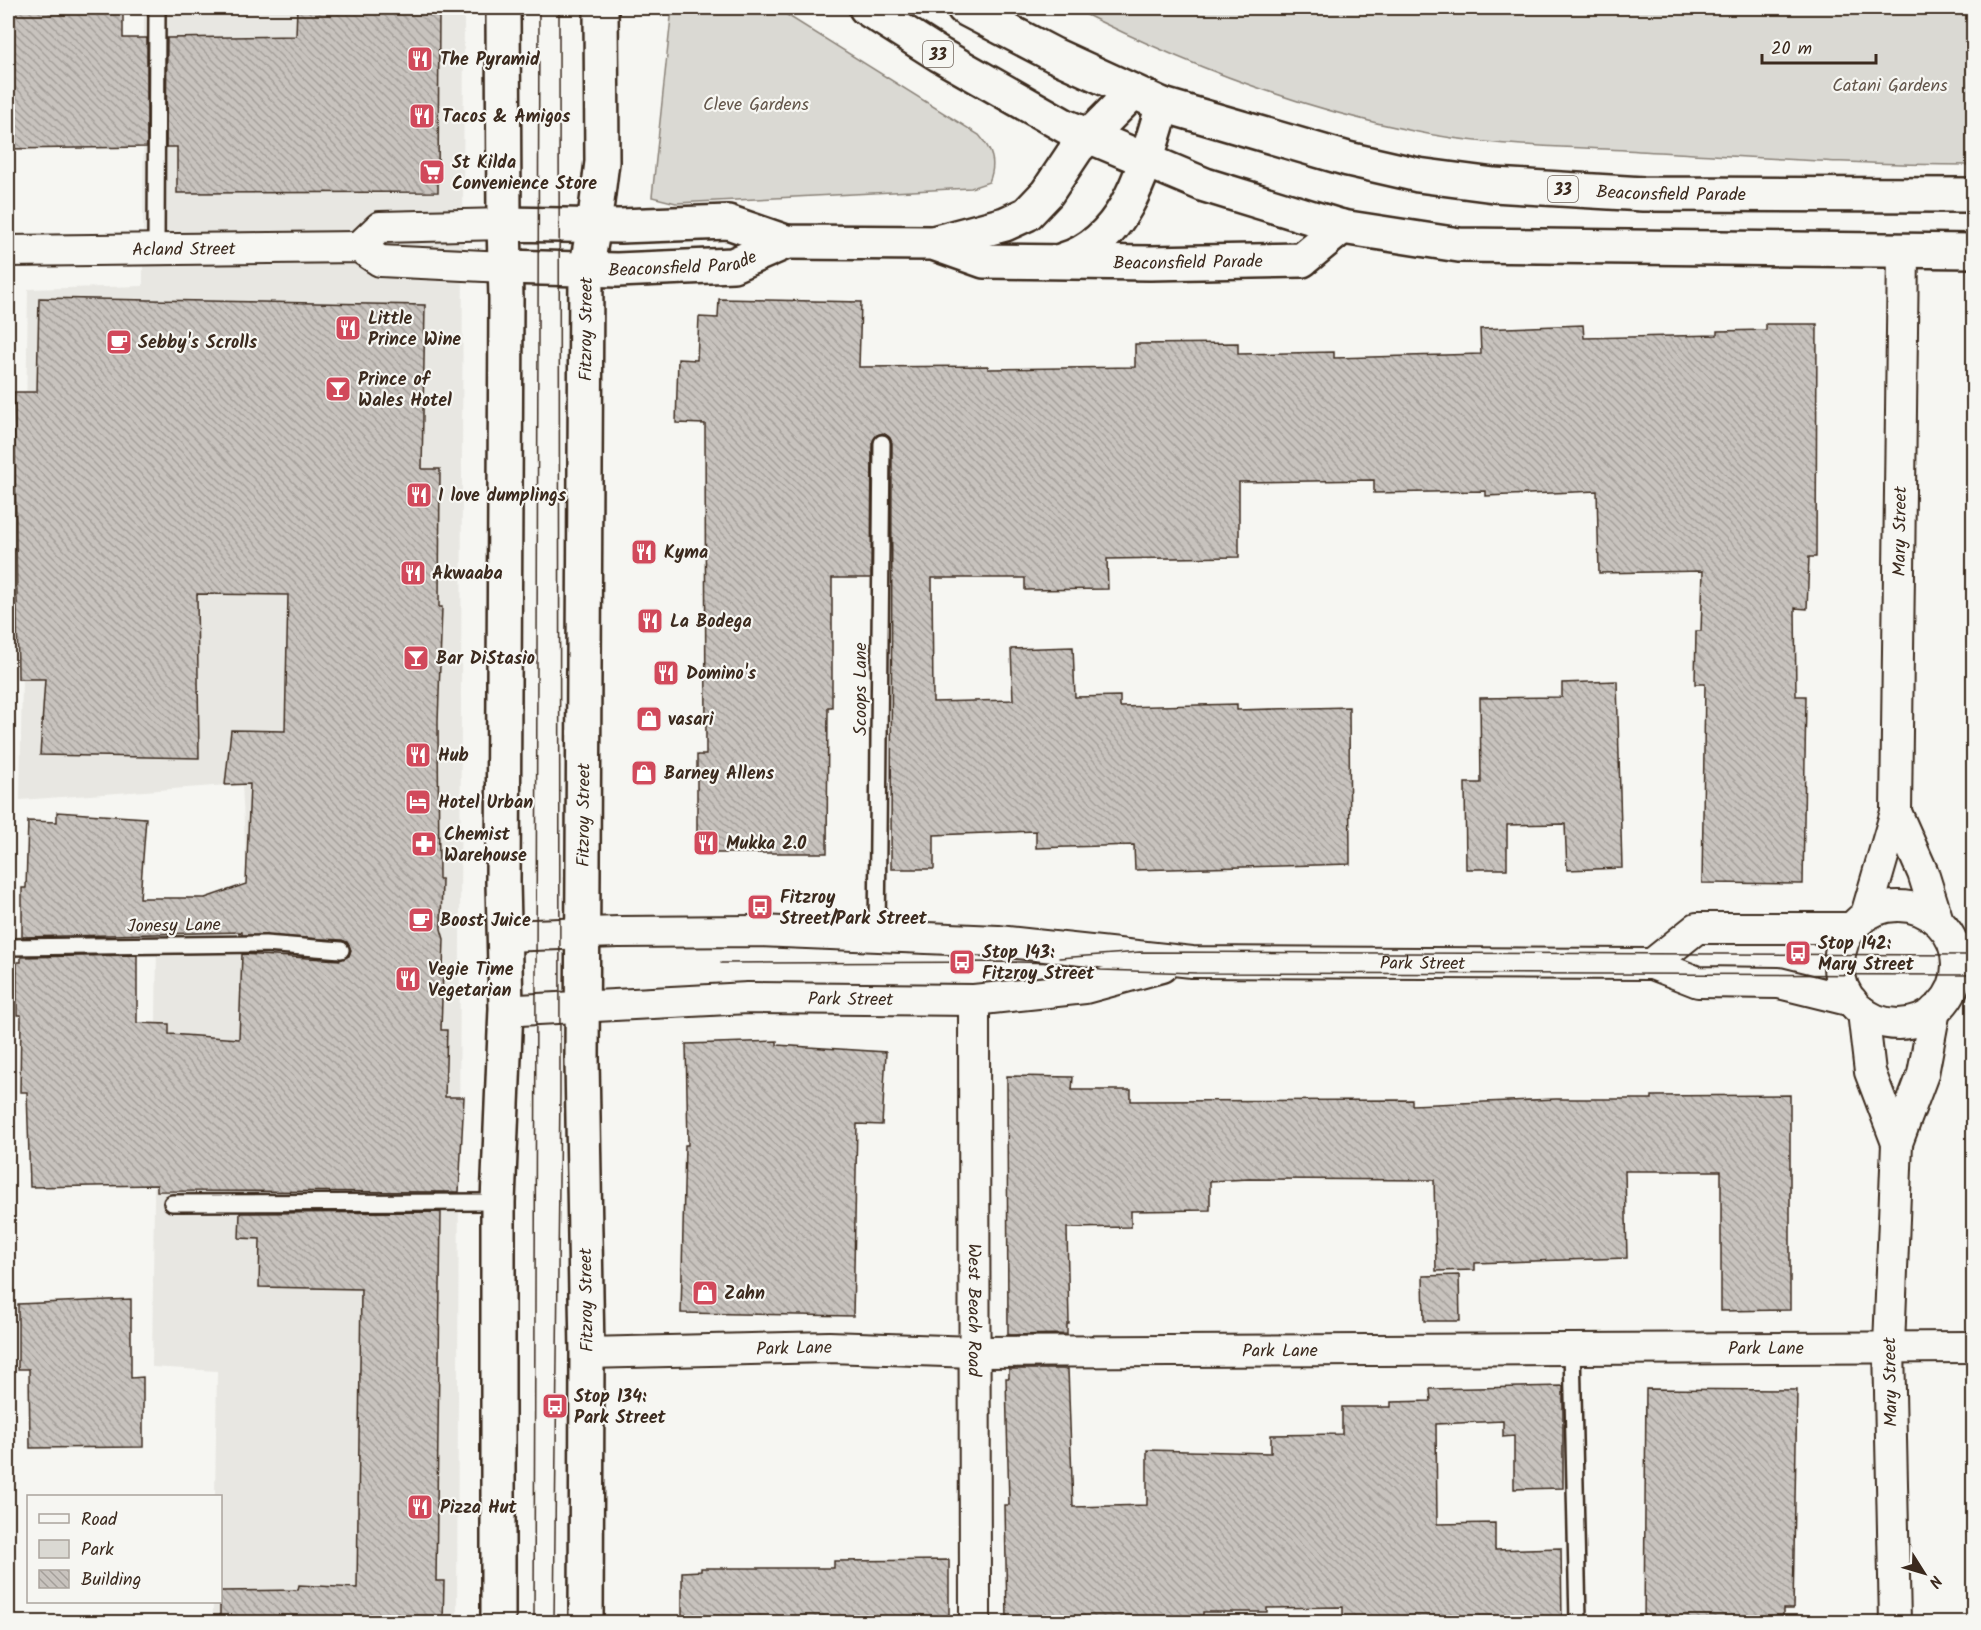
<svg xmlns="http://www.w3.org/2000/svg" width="1981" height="1630" font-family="Kalam,sans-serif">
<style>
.built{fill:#e8e7e2}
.park{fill:#dad9d3;stroke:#8a8278;stroke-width:1.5}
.building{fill:url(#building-back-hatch);stroke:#3b2a1e;stroke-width:1.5}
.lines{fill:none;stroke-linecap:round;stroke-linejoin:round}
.lane-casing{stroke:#3b2a1e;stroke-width:20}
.street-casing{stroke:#3b2a1e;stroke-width:34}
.secondary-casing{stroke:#3b2a1e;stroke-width:38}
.primary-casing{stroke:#3b2a1e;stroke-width:38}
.lane{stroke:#f6f6f2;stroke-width:15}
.street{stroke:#f6f6f2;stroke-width:30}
.secondary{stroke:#f6f6f2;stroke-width:33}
.primary{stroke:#f6f6f2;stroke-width:33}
.tram{stroke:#3b2a1e;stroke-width:1.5}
.labels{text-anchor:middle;stroke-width:4.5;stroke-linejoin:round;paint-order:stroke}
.shield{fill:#f6f6f2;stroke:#73675e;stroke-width:1.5}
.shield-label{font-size:16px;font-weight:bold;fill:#3b2a1e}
.poi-label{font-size:18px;font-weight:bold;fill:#3b2a1e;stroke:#f6f6f2;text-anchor:start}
.park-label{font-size:18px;fill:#63564b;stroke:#f6f6f2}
.street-label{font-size:18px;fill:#3b2a1e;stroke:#f6f6f2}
</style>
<defs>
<pattern id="building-back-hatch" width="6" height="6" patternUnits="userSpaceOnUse" patternTransform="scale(1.5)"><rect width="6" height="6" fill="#c8c3be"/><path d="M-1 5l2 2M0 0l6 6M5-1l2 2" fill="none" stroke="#a49f9a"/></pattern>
</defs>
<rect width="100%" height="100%" fill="#f6f6f2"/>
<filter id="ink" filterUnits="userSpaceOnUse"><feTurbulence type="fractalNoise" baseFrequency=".0167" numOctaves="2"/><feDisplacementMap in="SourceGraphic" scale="12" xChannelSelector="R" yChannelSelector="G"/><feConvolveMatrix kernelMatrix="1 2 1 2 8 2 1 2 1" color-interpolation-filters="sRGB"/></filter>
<g filter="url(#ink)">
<!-- built -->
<polygon class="built" points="144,8 464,8 457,1622 213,1622 213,1602 220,1602 220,1496 215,1496 217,1371 152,1367 157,939 250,938 242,784 20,800 28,289 143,286"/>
<!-- park -->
<g class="park">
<path d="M672 8H776L979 135C992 150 997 163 989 182L971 188 676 203 652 197Z"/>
<path d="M1073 8H1973V165C1862 165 1751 157 1639 151 1565 146 1486 147 1413 131 1295 107 1179 62 1073 8Z"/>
</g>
<!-- building -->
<g class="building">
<polygon points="8,8 123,8 123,38 147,38 147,147 8,149"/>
<polygon points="297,8 439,8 438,192 177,193 177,147 166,147 167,38 296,36"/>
<polygon points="39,298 425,305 422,469 440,469 439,607 442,607 438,722 439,879 442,879 441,929 444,939 441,1030 447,1030 445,1097 464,1097 459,1192 157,1191 157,1185 30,1187 27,1092 20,1092 21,1015 17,1015 17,962 21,962 21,957 137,955 137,1023 169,1024 169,1034 239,1039 242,954 340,960 349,956 351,950 347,942 342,940 242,935 242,932 22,937 22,888 26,888 28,821 57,822 57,812 146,818 140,898 205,898 246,884 250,784 225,785 231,730 285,731 288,595 197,594 199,758 40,755 45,679 18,679 14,392 37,392"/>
<polygon points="719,299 861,302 859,367 988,366 988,369 1135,367 1135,344 1238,343 1238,354 1334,352 1334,358 1481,354 1480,329 1583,325 1584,338 1717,335 1717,331 1766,330 1766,324 1817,324 1816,557 1809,557 1807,609 1795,608 1796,696 1806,696 1803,884 1702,883 1705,684 1695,684 1696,631 1701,631 1703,571 1599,573 1597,491 1486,496 1486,491 1374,493 1374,480 1239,482 1239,557 1107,559 1108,589 1025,590 1025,578 932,578 933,702 1013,700 1011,649 1073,647 1075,697 1120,696 1120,707 1237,704 1237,710 1349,707 1350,864 1135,870 1134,845 1036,848 1036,831 934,835 934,869 891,869 892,443 890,438 883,433 877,435 872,443 871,578 832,578 832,707 828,707 827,853 697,853 697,755 706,755 705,424 676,423 678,359 697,360 699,317 718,318"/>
<polygon points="1617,681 1622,868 1567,870 1565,824 1507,825 1507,869 1466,869 1465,783 1481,783 1480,698 1562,697 1562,683"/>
<polygon points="777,1041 777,1045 886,1052 882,1125 857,1124 853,1316 681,1313 685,1145 688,1145 686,1044"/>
<polygon points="1007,1076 1073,1077 1072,1090 1131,1090 1131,1101 1412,1100 1412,1105 1556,1099 1652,1099 1652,1096 1790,1095 1790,1310 1721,1311 1721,1171 1625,1171 1627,1258 1475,1263 1475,1270 1436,1271 1434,1180 1249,1179 1210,1181 1210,1210 1131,1211 1131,1227 1067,1228 1069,1324 1067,1324 1067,1334 1008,1335"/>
<polygon points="441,1212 436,1581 444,1581 443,1623 220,1623 220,1591 298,1590 299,1585 357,1588 361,1289 259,1287 260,1239 239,1238 240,1213"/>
<polygon points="1459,1275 1460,1321 1424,1321 1423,1276"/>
<polygon points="131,1299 131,1378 143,1377 143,1447 30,1448 29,1369 18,1369 18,1304"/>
<polygon points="1009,1369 1068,1369 1073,1507 1147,1505 1147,1450 1271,1453 1271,1435 1342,1434 1342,1407 1391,1407 1391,1402 1431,1401 1430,1389 1563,1386 1563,1488 1514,1489 1514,1436 1503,1437 1503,1421 1436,1424 1437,1524 1495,1523 1495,1550 1561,1548 1562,1623 1343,1623 1343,1607 1267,1608 1267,1612 1203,1612 1203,1616 1142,1617 1142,1623 1111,1623 1111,1619 1007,1621 1005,1505 1009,1505 1006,1378 1009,1378"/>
<polygon points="1646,1389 1797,1390 1793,1609 1783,1609 1783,1623 1644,1623"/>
<polygon points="949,1560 949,1623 682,1623 682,1572 701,1571 701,1568 834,1568 834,1561"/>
</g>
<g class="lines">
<!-- lane casing -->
<g class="lane-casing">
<g id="lane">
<polyline points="156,249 157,8"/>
<polyline points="877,935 882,443"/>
<polyline points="8,947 265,944 341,950"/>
<polyline points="172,1203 498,1202"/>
<polyline points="1572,1348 1578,1622"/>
</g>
</g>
<!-- street casing -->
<g class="street-casing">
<g id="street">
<polyline points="359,247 380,227 504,224"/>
<path id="s1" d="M8 251 359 247 380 261 505 267"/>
<polyline points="1896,812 1923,873 1938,921"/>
<circle cx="1898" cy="965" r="59"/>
<path id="s2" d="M1866 915 1896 812 1903 251"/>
<path id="s3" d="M504 936 618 932 759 931 998 941 1192 962 1652 964 1698 982 1779 983 1852 1001"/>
<polyline points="1652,964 1697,928 1852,928"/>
<path id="s4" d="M974 1000 975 1622"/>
<path id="s5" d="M506 1008 519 1010 748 998 974 1000 1085 988 1162 967"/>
<polyline points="1863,1012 1870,1072 1897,1143"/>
<path id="s6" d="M587 1353 829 1347 974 1352 1974 1347"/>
<polyline points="1895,1622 1889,1346 1897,1143 1923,1074 1935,1010"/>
</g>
</g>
<!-- secondary casing -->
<g class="secondary-casing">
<g id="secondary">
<polyline points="503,8 504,224"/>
<polyline points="594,226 602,162 601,8"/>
</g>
</g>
<!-- primary casing -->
<g class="primary-casing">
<g id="primary">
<polyline points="866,8 940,55 1065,126 1205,185 1342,227 1459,245 1974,251"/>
<path id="s7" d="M964 8 1054 55 1163 105 1348 159 1418 175 1494 185 1643 194 1974 195"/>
<path id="s8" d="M933 243 984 261 1150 263 1302 260 1342 227"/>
<path d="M1063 260C1129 240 1145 163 1163 105"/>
<path id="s9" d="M505 267 617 270 733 265 786 242"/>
<polyline points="498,1622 498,1202 506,1008 503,882 506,299 504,224 620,226 728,222 786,242 933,243 1005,224 1027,214 1047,193 1077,148 1133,92"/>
<path id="s10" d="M586 1622 587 1353 582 1060 586 270 594 226"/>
</g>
</g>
<!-- lane -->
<use href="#lane" class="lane"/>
<!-- street -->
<use href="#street" class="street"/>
<!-- secondary -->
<use href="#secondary" class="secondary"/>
<!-- primary -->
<use href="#primary" class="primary"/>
<!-- tram -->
<g class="tram">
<polyline points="1059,958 1140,952 1974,955"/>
<polyline points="721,963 1017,962 1060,963 1101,970 1196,973 1974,975"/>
<polyline points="534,1622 539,8"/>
<polyline points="554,1622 560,1094 559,8"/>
</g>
</g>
</g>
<!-- icons -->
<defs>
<g id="restaurant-square" transform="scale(1.35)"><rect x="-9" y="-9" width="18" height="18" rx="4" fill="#d1495b" stroke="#f6f6f2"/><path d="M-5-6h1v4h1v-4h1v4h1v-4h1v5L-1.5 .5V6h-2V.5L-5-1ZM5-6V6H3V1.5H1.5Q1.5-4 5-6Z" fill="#fff"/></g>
<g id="supermarket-square" transform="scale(1.35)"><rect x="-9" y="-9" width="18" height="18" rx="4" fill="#d1495b" stroke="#f6f6f2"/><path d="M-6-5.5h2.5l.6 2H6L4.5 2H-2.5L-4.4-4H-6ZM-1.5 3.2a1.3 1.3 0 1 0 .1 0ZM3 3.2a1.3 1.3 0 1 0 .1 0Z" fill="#fff"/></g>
<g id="cafe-square" transform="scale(1.35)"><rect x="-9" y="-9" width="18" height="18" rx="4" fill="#d1495b" stroke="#f6f6f2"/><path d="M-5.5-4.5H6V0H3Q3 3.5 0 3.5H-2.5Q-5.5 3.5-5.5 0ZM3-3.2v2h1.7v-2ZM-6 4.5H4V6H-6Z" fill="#fff"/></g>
<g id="bar-square" transform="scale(1.35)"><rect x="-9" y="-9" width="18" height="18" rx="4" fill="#d1495b" stroke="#f6f6f2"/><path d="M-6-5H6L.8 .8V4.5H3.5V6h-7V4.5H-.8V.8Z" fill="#fff"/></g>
<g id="shop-square" transform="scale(1.35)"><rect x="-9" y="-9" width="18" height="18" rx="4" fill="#d1495b" stroke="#f6f6f2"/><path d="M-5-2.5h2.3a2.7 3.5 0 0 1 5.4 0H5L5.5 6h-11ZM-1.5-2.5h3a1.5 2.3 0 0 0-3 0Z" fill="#fff"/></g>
<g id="hotel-square" transform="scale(1.35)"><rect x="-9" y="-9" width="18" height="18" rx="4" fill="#d1495b" stroke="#f6f6f2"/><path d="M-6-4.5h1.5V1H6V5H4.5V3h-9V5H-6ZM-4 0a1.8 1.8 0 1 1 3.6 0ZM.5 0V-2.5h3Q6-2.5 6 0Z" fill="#fff"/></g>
<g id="pharmacy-square" transform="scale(1.35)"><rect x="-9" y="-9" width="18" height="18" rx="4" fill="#d1495b" stroke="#f6f6f2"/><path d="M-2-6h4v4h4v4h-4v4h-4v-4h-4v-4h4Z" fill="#fff"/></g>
<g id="bus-square" transform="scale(1.35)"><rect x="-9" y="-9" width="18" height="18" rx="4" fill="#d1495b" stroke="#f6f6f2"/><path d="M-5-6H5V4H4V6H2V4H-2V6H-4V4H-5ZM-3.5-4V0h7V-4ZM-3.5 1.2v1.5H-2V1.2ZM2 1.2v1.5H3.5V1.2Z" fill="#fff"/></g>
</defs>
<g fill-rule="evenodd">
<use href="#restaurant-square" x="420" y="59"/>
<use href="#restaurant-square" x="422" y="116"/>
<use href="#supermarket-square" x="432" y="172"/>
<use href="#restaurant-square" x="348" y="328"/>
<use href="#cafe-square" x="119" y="342"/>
<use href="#bar-square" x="338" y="389"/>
<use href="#restaurant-square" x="419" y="495"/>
<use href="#restaurant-square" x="644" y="552"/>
<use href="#restaurant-square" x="413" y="573"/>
<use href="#restaurant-square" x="650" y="621"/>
<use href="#bar-square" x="416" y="658"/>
<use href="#restaurant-square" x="666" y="673"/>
<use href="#shop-square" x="649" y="719"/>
<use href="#restaurant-square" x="418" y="755"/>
<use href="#shop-square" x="644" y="773"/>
<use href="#hotel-square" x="418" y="802"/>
<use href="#restaurant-square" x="706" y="843"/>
<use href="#pharmacy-square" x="424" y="844"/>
<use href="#bus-square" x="760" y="907"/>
<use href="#cafe-square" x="421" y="920"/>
<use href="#bus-square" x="1798" y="953"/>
<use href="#bus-square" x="962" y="962"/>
<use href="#restaurant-square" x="408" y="979"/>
<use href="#shop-square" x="705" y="1293"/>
<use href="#bus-square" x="555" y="1406"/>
<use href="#restaurant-square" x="420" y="1507"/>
</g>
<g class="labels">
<!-- shield labels -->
<g class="shield">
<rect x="923" y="41" width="30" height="26" rx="4.5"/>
<rect x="1548" y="176" width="30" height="26" rx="4.5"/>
</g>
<g class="shield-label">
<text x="938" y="60">33</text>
<text x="1563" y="195">33</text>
</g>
<!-- poi labels -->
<g class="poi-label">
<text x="440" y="65">The Pyramid</text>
<text x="442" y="122">Tacos &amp; Amigos</text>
<text x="452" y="168">St Kilda<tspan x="452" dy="21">Convenience Store</tspan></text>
<text x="368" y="324">Little<tspan x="368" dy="21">Prince Wine</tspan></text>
<text x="138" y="348">Sebby's Scrolls</text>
<text x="358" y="385">Prince of<tspan x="358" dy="21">Wales Hotel</tspan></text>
<text x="438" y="501">I love dumplings</text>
<text x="664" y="558">Kyma</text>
<text x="432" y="579">Akwaaba</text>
<text x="670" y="627">La Bodega</text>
<text x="436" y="664">Bar DiStasio</text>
<text x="686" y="679">Domino's</text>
<text x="668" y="725">vasari</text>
<text x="438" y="761">Hub</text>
<text x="664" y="779">Barney Allens</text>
<text x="438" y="808">Hotel Urban</text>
<text x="444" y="840">Chemist<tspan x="444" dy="21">Warehouse</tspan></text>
<text x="726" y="849">Mukka 2.0</text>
<text x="780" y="903">Fitzroy<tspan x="780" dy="21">Street/Park Street</tspan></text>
<text x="440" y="926">Boost Juice</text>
<text x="1818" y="949">Stop 142:<tspan x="1818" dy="21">Mary Street</tspan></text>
<text x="982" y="958">Stop 143:<tspan x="982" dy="21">Fitzroy Street</tspan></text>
<text x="428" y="975">Vegie Time<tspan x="428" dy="21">Vegetarian</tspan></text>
<text x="724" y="1299">Zahn</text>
<text x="574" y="1402">Stop 134:<tspan x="574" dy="21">Park Street</tspan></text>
<text x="440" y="1513">Pizza Hut</text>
</g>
<!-- park labels -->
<g class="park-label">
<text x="1890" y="91">Catani Gardens</text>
<text x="756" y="110">Cleve Gardens</text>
</g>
<!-- street labels -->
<g class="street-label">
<text dy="6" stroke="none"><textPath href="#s7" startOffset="740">Beaconsfield Parade</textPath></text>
<text dy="6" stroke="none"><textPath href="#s1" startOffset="176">Acland Street</textPath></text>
<text dy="6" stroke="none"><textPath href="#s9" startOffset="178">Beaconsfield Parade</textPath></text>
<text dy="6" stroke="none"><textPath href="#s8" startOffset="258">Beaconsfield Parade</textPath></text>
<text dy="6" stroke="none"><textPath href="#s10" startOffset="1293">Fitzroy Street</textPath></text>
<text dy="6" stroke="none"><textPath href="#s2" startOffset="388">Mary Street</textPath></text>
<text transform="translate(860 689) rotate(-90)" y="6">Scoops Lane</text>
<text dy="6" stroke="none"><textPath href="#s10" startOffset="807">Fitzroy Street</textPath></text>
<text transform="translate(174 925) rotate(-1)" y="6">Jonesy Lane</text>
<text dy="6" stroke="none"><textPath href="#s3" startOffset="920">Park Street</textPath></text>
<text dy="6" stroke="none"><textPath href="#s5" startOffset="345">Park Street</textPath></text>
<text transform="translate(586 1300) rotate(-91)" y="6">Fitzroy Street</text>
<text dy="6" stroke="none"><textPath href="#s4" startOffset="310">West Beach Road</textPath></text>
<text dy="6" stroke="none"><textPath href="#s6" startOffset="1179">Park Lane</textPath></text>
<text dy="6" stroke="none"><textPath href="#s6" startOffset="207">Park Lane</textPath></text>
<text dy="6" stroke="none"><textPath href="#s6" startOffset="693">Park Lane</textPath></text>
<text transform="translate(1890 1382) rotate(-91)" y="6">Mary Street</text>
</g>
</g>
<!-- margin -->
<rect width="1981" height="1630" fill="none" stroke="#f6f6f2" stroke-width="30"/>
<rect x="15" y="15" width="1951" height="1600" fill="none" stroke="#3b2a1e" stroke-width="2" filter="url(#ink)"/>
<!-- legend -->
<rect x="27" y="1495" width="195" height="108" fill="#f6f6f2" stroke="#aba49d" stroke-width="1.5"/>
<rect x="39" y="1514" width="30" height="9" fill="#f6f6f2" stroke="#aba49d" stroke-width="1.5"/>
<text x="81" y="1525" font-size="18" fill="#3b2a1e">Road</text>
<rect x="39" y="1540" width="30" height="18" fill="#dad9d3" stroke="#aba49d" stroke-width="1.5"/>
<text x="81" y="1555" font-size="18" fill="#3b2a1e">Park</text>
<rect x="39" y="1570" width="30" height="18" fill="url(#building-back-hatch)" stroke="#aba49d" stroke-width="1.5"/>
<text x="81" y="1585" font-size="18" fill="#3b2a1e">Building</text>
<!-- north arrow -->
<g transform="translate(1924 1573) rotate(127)" stroke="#f6f6f2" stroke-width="4.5" paint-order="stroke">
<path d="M0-4.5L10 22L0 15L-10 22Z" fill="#3b2a1e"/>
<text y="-9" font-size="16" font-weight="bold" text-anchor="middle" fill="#3b2a1e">N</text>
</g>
<!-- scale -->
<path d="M1762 54v9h114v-9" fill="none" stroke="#3b2a1e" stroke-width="3"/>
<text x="1771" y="54" font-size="18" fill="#3b2a1e" stroke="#f6f6f2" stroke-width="4.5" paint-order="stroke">20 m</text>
</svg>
